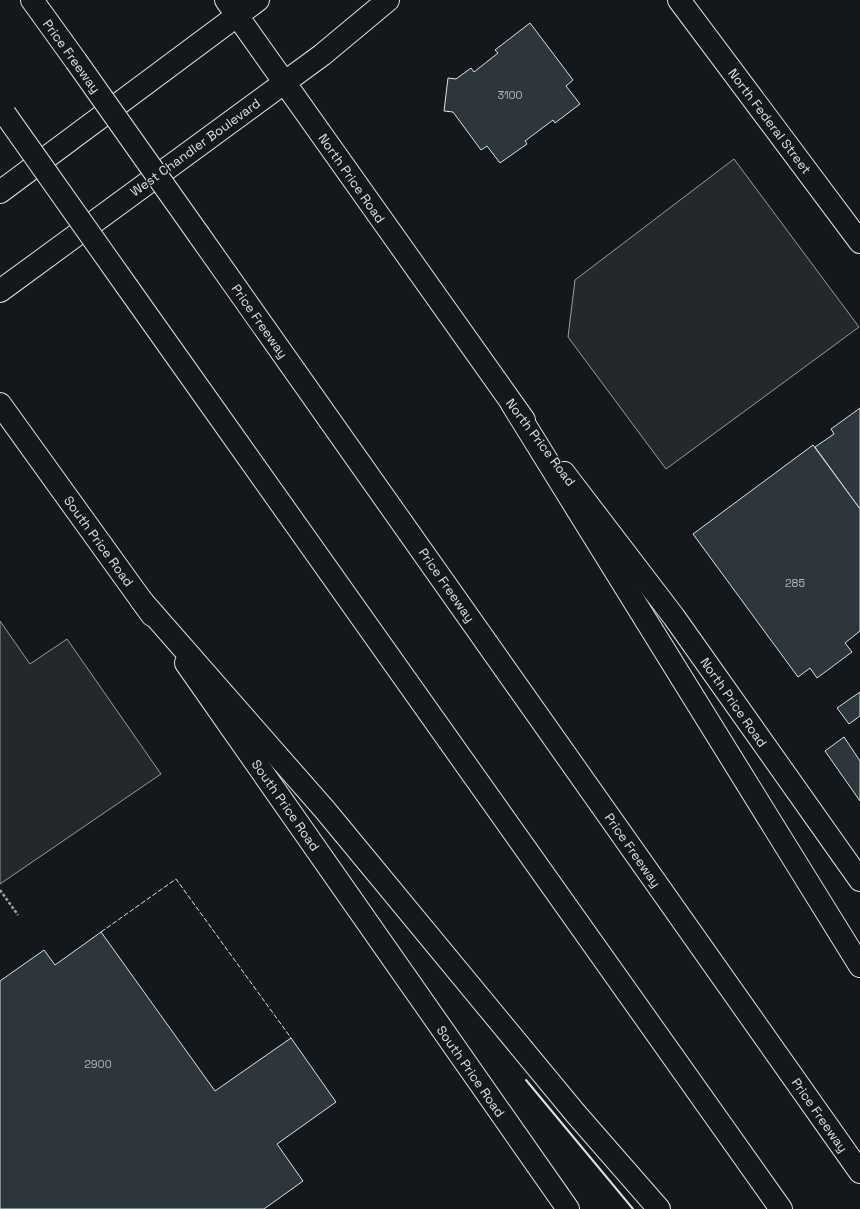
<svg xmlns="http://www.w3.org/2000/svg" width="860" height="1209" font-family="'Space Grotesk',sans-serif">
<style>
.parking{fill:#24282b;stroke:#939e99}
.building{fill:#2c363c;stroke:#d8e6dc}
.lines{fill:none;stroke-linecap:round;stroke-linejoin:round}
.minor-casing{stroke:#d8e6dc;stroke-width:24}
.major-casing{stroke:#d8e6dc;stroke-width:24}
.highway-casing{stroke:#d8e6dc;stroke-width:24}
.path{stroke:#9da8a2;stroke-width:2.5;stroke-dasharray:3 2;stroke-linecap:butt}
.minor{stroke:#14181c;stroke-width:22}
.major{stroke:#14181c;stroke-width:22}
.highway{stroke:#14181c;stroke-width:22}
.highway-bridge-casing{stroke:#d8e6dc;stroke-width:24;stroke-linecap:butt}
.highway-bridge{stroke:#14181c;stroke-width:22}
.fence{stroke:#d8e6dc;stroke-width:1;stroke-dasharray:5 2;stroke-linecap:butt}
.wall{stroke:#d8e6dc;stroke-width:2}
.labels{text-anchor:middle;stroke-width:3;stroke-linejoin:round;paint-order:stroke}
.number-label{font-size:11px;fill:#adbab4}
.street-label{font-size:13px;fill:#d8e6dc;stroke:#14181c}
</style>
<rect width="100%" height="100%" fill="#14181c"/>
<!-- parking -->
<g class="parking">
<polygon points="734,159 859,327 666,469 568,337 575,280"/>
<polygon points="0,621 30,664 67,639 161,774 0,884"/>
</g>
<!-- building -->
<g class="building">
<polygon points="530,23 573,80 566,86 580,104 555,123 553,120 525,141 527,144 500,163 487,146 481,150 453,112 444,111 448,78 456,79 471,68 474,72 498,53 495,50"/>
<polygon points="860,408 860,509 815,447 834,434 831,429"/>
<polygon points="813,445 860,509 860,631 845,643 852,652 817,678 810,668 798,677 693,534"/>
<polygon points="860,692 860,716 849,724 837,708"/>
<polygon points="844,737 860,761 860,801 825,751"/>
<polygon points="101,932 215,1091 291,1038 336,1102 277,1144 303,1181 264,1209 0,1209 0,981 44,950 55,965"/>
</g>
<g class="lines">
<!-- minor casing -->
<g class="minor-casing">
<polyline id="minor" points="679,0 860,242"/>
</g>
<!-- major casing -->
<g class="major-casing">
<g id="major">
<polyline points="226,0 524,420"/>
<polyline points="0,192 258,0"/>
<polyline points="0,291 322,55 388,0"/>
<polyline points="0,404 152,615"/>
<polyline points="564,473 674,617 860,880"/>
<polyline points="186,663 568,1209"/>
</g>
</g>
<!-- highway casing -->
<g class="highway-casing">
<g id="highway">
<polyline points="32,0 76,61"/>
<polyline points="199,235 860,1172"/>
<polyline points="128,288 781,1209"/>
<polyline points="512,404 860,966"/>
<polyline points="141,600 325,810 576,1114 659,1209"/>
</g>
</g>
<!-- path -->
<polyline class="path" points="0,890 18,915"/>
<!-- minor -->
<use href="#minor" class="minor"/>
<!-- major -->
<use href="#major" class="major"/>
<!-- highway -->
<use href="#highway" class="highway"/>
<!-- highway-bridge casing -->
<g class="highway-bridge-casing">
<g id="highway-bridge">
<polyline points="76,61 199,235"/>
<polyline points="5,114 128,288"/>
</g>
</g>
<!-- highway-bridge -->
<use href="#highway-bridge" class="highway-bridge"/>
<!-- fence -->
<polyline class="fence" points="101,932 176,879 291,1038"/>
<!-- wall -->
<polyline class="wall" points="526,1080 633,1209"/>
</g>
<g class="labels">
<!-- number labels -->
<g class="number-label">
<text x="510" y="99">3100</text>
<text x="795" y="587">285</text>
<text x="98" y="1068">2900</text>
</g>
<!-- street labels -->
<g class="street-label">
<text transform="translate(72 56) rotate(54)" y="5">Price Freeway</text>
<text transform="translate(770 121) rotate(53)" y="5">North Federal Street</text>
<text transform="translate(195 147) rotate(-36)" y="5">West Chandler Boulevard</text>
<text transform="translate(352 178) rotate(55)" y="5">North Price Road</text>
<text transform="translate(260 321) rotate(55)" y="5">Price Freeway</text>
<text transform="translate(541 442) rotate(53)" y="5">North Price Road</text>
<text transform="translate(99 541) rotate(54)" y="5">South Price Road</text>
<text transform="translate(447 585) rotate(55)" y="5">Price Freeway</text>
<text transform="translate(734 702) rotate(55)" y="5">North Price Road</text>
<text transform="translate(286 805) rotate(55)" y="5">South Price Road</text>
<text transform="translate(633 850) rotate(55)" y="5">Price Freeway</text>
<text transform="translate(471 1071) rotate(55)" y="5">South Price Road</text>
<text transform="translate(820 1115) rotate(55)" y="5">Price Freeway</text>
</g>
</g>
</svg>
